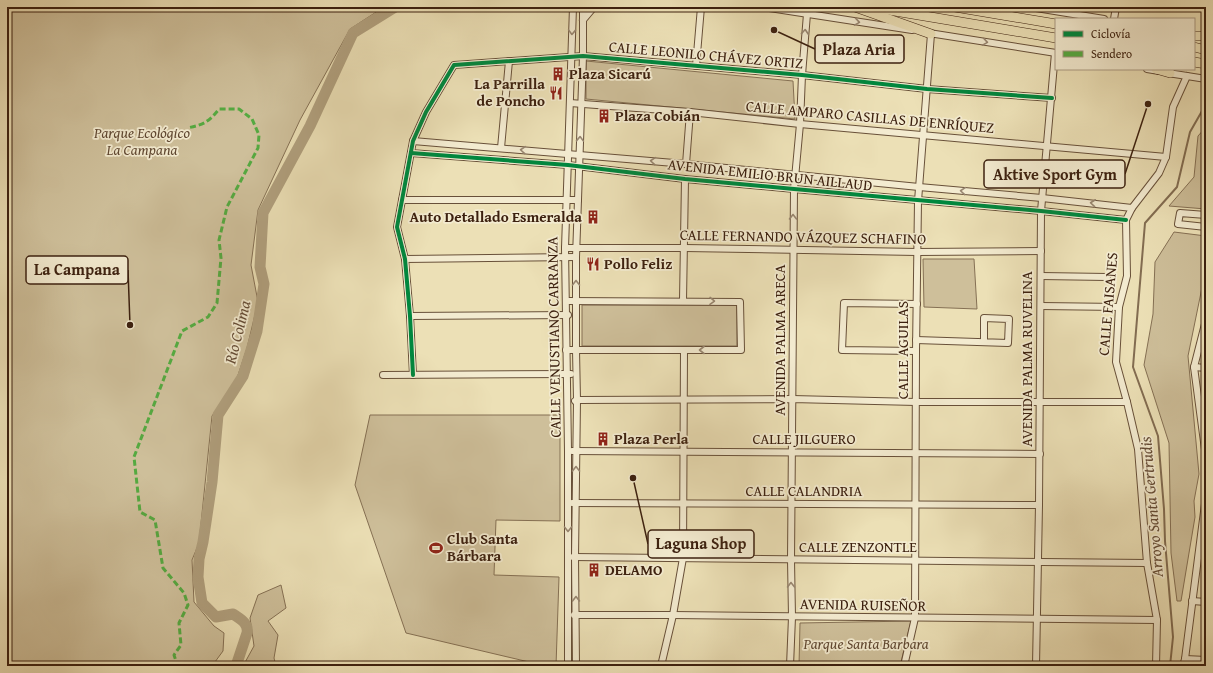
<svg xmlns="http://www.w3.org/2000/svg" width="1213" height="673" font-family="'Gentium Book Plus',serif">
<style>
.green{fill:#cebf9a;stroke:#857054}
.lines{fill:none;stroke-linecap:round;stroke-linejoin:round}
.stream{stroke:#826c51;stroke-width:2}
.river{stroke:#b09f7d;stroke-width:11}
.minor-casing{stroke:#685039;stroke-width:8}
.highway-casing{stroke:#3c200f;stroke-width:10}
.minor{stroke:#f3ebd0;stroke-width:6}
.highway{stroke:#ece0b6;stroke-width:9}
.quiet{stroke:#55aa41;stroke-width:3;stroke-dasharray:6 3;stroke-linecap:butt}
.cycleway-casing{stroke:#f3ebd0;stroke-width:6}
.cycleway{stroke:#00873e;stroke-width:4}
.oneway{stroke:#988670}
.labels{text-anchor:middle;stroke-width:3.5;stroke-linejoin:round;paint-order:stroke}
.street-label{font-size:15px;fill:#3c200f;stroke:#f3ebd0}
.poi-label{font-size:15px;font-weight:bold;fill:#3c200f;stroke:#f3ebd0;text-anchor:start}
.park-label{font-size:15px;font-style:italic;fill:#604832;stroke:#f3ebd0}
.water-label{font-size:16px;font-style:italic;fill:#654c36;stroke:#f3ebd0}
.leader{fill:none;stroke:#3c200f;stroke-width:1.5}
.callout-dot{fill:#3c200f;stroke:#f3ebd0;stroke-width:1.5}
.callout{fill:#f3ebd0;stroke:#3c200f;stroke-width:1.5}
.callout-label{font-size:16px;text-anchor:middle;font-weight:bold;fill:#3c200f}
</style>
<rect width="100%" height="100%" fill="#ece0b6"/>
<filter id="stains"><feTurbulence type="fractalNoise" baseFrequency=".005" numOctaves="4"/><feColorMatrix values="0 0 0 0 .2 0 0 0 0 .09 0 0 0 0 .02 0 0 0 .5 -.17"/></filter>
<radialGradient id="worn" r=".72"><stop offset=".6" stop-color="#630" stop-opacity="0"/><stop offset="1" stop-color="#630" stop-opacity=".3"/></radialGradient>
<!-- green -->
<g class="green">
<polygon points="7,7 384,7 350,29 300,120 258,210 251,265 258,302 247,348 236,381 212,416 199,543 192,560 194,602 214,626 224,633 223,651 212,666 7,666"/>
<polygon points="586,61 793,81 795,119 586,99"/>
<polygon points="1206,127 1206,209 1169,206 1194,177 1198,136"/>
<polygon points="1174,232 1206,236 1206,268 1188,356 1199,474 1194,501 1195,517 1181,601 1177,601 1171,553 1169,443 1144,365 1153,314 1155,262"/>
<polygon points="923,259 974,259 977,309 924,307"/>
<rect x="582" y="305" width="155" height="41"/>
<polygon points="370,415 560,415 560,521 496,520 494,575 559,577 556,666 546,666 406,633 355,485"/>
<polygon points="281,585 286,608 268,621 278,635 274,658 276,666 243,666 254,646 250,618 258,595"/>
<polygon points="911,621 900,666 799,666 800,623"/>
</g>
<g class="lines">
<!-- stream -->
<polyline class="stream" points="1170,666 1173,637 1165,541 1164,509 1158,436 1133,367 1145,223 1177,187 1190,132 1206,104"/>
<!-- river -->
<path class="river" d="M236 666 247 633C249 623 240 619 233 614L216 617 202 603 198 577 199 559 203 542 212 482 218 415 243 376 257 331 264 284 260 267 263 213 310 126 353 33 395 7"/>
<!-- minor casing -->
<g class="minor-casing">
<g id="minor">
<polyline points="763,7 912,30"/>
<polyline points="1030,7 1104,19"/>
<polyline points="1114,19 1116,7"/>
<polyline points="583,20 594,7"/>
<polyline points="929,33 1056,53"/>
<polyline points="696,66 701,7"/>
<polyline points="1147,69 1159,71"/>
<polyline points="1168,73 1206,79"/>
<polyline points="570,103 690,112 800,124 1166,157"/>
<polyline points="413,141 686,164 919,187 1042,198 1132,208"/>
<polyline points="501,148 509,61"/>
<polyline points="411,153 568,165 685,179 794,189 1041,211 1126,220"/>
<polyline points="686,164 690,112"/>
<polyline points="402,200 578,200"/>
<polyline points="1206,215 1180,213 1178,224 1206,227"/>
<polyline points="565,248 685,248 917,252 1041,251"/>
<polyline points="405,259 576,257"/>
<polyline points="1041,276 1107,277"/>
<polyline points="566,301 740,302 741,350 566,350"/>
<polyline points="683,301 685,179"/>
<polyline points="1041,306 1119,307"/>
<polyline points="410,316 568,315"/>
<polyline points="1206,320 1194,367 1206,457"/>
<polyline points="916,340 1008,343 1009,319 984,318 984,342"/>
<polyline points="916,351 842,350 844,303 917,304"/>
<polyline points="1194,367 1206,368"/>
<polyline points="383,375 571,374"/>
<polyline points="413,375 410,316 405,259 397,227 413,141 426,112 454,65 583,56 802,75 927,89 1052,98"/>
<polyline points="575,401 577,400 792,399 916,402 1127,402"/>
<polyline points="572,451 1040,454"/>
<polyline points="572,503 1039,505"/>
<polyline points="573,557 1147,563"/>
<polyline points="1192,601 1206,602"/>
<polyline points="574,615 673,615 1157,620"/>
<polyline points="1185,659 1206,660"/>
<polyline points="568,666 568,451 565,248 573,7"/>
<polyline points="576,666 575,557 577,400 576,350 576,257 583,56 583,7"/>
<polyline points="661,666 673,615 683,558 684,350"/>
<polyline points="790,666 792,617 791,560 794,189 800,124 802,75 807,14"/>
<polyline points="904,666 915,618 916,351 918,201 931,34"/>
<polyline points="1036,666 1039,505 1041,211 1055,53"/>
<polyline points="1156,666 1157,620 1147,563 1138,449 1127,402 1116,362 1119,307 1127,276 1126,220 1132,208 1159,173 1166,157 1173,107 1187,76"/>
<polyline points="1183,666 1185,659 1206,496"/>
</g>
</g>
<!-- highway casing -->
<g class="highway-casing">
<g id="highway">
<polyline points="855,7 931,34"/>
<polyline points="871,7 1056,38"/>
<polyline points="955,7 1056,24"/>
<polyline points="1194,36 1200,36"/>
<polyline points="1194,47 1206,50"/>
<polyline points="1194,62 1206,64"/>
<polyline points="1156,69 1170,73"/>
</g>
</g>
<!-- minor -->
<use href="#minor" class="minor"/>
<!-- highway -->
<use href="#highway" class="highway"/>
<!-- quiet -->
<path class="quiet" d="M180 666 177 664 174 655 181 645 179 623 188 605 184 593 163 568 155 520 140 512 134 457 182 331 208 317 217 303 221 258 219 240 227 207 258 148 259 135 252 119 239 109H219C209 122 203 125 187 128"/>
<!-- cycleway casing -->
<g class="cycleway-casing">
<g id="cycleway">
<polyline points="411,153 568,165 685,179 794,189 1041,211 1126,220"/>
<polyline points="413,375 410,316 405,259 397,227 413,141 426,112 454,65 583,56 802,75 927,89 1052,98"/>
</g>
</g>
<!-- cycleway -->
<use href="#cycleway" class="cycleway"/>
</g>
<!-- one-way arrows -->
<defs><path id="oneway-chevron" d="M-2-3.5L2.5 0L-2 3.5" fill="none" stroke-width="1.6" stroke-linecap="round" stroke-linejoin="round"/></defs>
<g class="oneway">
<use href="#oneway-chevron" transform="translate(857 22) rotate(9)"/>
<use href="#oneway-chevron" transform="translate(572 32) rotate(92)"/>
<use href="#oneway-chevron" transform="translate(805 32) rotate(-86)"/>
<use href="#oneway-chevron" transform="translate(985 42) rotate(9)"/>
<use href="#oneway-chevron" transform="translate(580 139) rotate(-88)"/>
<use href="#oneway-chevron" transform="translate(523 150) rotate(-175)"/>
<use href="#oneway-chevron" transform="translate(653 161) rotate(-175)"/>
<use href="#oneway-chevron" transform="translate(963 191) rotate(-175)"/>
<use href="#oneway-chevron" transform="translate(1093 203) rotate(-174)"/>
<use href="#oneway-chevron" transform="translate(793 217) rotate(-90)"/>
<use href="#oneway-chevron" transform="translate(576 283) rotate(-90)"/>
<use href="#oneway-chevron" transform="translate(712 301) rotate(1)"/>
<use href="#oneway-chevron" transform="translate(702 350) rotate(180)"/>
<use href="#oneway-chevron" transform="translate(576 469) rotate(-90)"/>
<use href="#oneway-chevron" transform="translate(568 529) rotate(90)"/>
<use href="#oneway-chevron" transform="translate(791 585) rotate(-91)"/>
<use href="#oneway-chevron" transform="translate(576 599) rotate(-91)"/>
</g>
<!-- icons -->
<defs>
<g id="building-bare" transform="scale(1.08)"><path d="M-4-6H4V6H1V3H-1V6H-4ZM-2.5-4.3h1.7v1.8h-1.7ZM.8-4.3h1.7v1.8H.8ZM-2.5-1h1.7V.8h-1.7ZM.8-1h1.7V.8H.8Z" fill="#8f2418" stroke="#f3ebd0" stroke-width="2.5" paint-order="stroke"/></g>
<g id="restaurant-bare" transform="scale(1.08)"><path d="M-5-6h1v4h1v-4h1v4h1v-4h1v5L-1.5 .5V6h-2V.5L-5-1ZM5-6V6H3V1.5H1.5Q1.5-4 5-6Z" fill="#8f2418" stroke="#f3ebd0" stroke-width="2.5" paint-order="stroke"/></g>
<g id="stadium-bare" transform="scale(1.08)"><path d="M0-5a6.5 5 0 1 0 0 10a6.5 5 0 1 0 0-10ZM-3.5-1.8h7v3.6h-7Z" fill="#8f2418" stroke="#f3ebd0" stroke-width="2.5" paint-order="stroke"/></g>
</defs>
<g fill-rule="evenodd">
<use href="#building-bare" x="558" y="74"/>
<use href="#restaurant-bare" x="556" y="93"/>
<use href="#building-bare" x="604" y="116"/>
<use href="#building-bare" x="593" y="217"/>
<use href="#restaurant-bare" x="593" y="264"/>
<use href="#building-bare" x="603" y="439"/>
<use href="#stadium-bare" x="436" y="548"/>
<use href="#building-bare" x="594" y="570"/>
</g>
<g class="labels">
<!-- street labels -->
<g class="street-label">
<text transform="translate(706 55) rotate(5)" y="5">CALLE LEONILO CHÁVEZ ORTIZ</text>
<text transform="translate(870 117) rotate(5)" y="5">CALLE AMPARO CASILLAS DE ENRÍQUEZ</text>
<text transform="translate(770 175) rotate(6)" y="5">AVENIDA EMILIO BRUN AILLAUD</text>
<text transform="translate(803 237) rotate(1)" y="5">CALLE FERNANDO VÁZQUEZ SCHAFINO</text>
<text transform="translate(1108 304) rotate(-85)" y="5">CALLE FAISANES</text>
<text transform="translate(554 337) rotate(-91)" y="5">CALLE VENUSTIANO CARRANZA</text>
<text transform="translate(780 340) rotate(-90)" y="5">AVENIDA PALMA ARECA</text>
<text transform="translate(903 350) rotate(-90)" y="5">CALLE AGUILAS</text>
<text transform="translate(1027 359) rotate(-90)" y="5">AVENIDA PALMA RUVELINA</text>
<text x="804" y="444">CALLE JILGUERO</text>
<text x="804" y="496">CALLE CALANDRIA</text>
<text x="858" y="552">CALLE ZENZONTLE</text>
<text transform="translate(863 605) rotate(1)" y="5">AVENIDA RUISEÑOR</text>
</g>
<!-- poi labels -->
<g class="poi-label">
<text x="569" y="79">Plaza Sicarú</text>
<text x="545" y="89" text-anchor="end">La Parrilla<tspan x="545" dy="17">de Poncho</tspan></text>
<text x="615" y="121">Plaza Cobián</text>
<text x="582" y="222" text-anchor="end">Auto Detallado Esmeralda</text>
<text x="604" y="269">Pollo Feliz</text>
<text x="614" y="444">Plaza Perla</text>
<text x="447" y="544">Club Santa<tspan x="447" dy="17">Bárbara</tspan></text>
<text x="605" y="575">DELAMO</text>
</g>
<!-- park labels -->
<g class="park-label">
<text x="142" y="138">Parque Ecológico<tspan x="142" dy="17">La Campana</tspan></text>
<text x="866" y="649">Parque Santa Barbara</text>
</g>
<!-- water labels -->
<g class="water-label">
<text transform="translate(237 332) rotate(-76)" y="6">Río Colima</text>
<text transform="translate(1151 507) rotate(-95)" y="6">Arroyo Santa Gertrudis</text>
</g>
</g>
<!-- callouts -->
<path class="leader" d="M774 30L815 49M1148 104L1125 174M130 325L128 270M633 478L648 544"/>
<g class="callout-dot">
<circle cx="774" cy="30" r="4"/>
<circle cx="1148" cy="104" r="4"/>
<circle cx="130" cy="325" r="4"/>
<circle cx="633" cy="478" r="4"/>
</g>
<g class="callout">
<rect x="815" y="35" width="89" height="28" rx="4"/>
<rect x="984" y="160" width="141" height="28" rx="4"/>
<rect x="26" y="256" width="102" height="28" rx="4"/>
<rect x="648" y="530" width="106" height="28" rx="4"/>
</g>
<g class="callout-label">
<text x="859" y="55">Plaza Aria</text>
<text x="1055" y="180">Aktive Sport Gym</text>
<text x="77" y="275">La Campana</text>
<text x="701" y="549">Laguna Shop</text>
</g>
<!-- margin -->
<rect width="1213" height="673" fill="none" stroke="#ece0b6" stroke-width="24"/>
<rect x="8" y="8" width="1197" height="657" fill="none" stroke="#3c200f" stroke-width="2"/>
<rect x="12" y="12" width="1189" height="649" fill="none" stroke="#3c200f"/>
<!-- legend -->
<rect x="1055" y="18" width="140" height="52" fill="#f3ebd0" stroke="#aa9a83"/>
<rect x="1063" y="31" width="20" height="6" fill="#00873e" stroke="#aa9a83"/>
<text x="1091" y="38" font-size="12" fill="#3c200f">Ciclovía</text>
<rect x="1063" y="51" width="20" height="6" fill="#55aa41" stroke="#aa9a83"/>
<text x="1091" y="58" font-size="12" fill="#3c200f">Sendero</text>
<rect width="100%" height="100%" filter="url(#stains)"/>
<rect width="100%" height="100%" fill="url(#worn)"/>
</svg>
